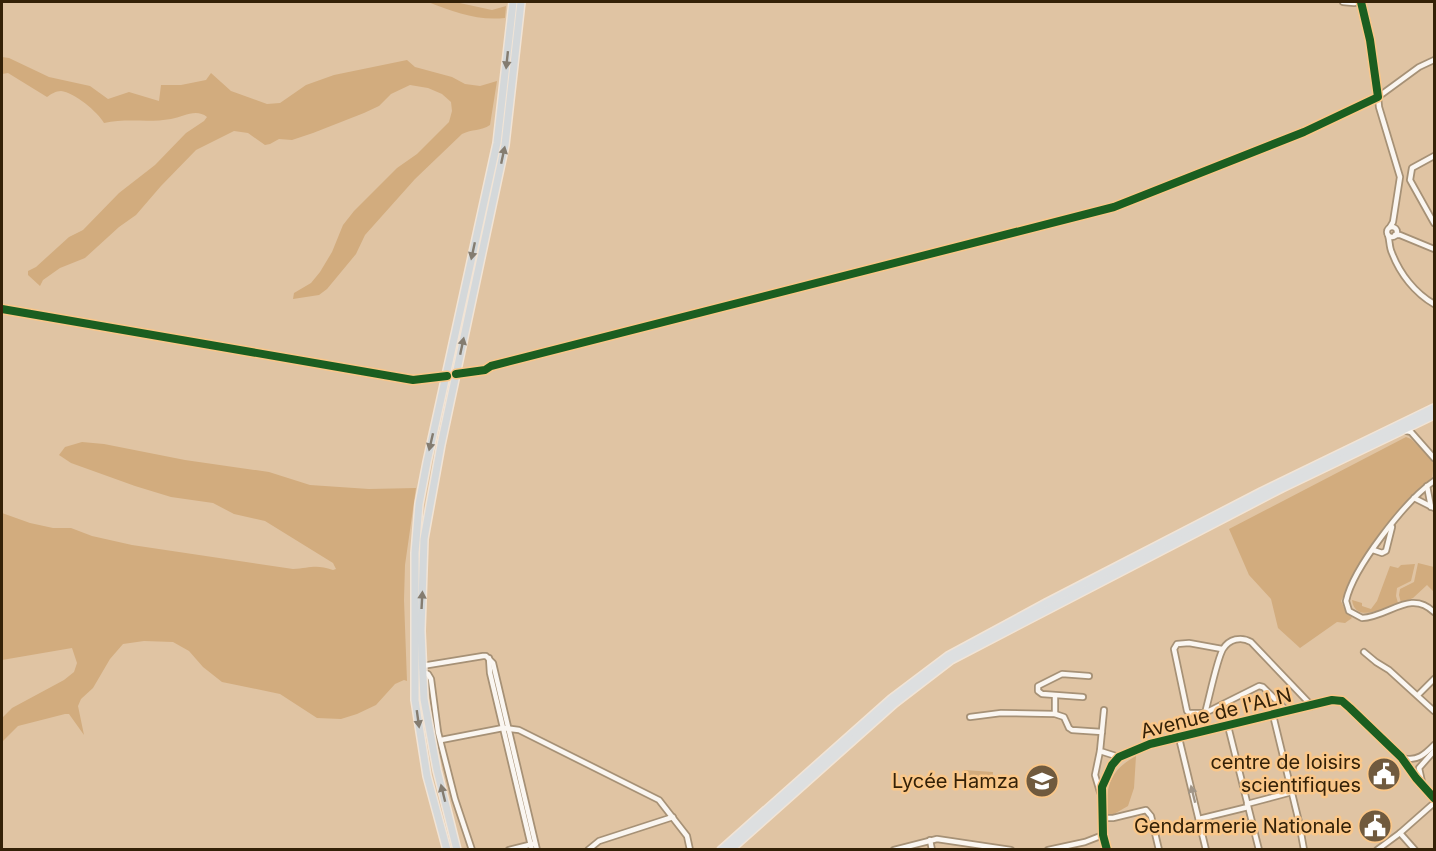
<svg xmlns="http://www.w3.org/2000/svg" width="1436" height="851" font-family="Inter,sans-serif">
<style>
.green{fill:#d2ac7e}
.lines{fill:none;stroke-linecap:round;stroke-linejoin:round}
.minor-casing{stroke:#a69176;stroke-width:8}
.primary-casing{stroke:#f1e4d6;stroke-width:10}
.trunk-casing{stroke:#f1e4d6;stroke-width:10}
.minor{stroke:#faf6f1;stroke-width:4.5}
.primary{stroke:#dddfe0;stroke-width:7}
.trunk{stroke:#d4d8da;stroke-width:7}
.cycleway-casing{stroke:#fac789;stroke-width:11}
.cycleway{stroke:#1b5e20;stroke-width:8}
.oneway{fill:#847c70}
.oneway2{fill:#a19688}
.labels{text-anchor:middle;stroke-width:5;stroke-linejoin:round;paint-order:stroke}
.street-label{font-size:20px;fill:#342107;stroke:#fac789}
.poi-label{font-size:20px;fill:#342107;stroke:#fac789;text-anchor:end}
</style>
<rect width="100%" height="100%" fill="#e0c4a3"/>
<!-- green -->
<g class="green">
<path d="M428 2H455L492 10 506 6 505 18C477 21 454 12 428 2Z"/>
<path d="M2 57 9 58 49 77 90 86 108 99 129 92 159 101 161 85H181L206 80 211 73 231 91 267 104 280 103 306 85 334 75 407 60 415 67 452 77 465 84 480 86 497 81 490 125C481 131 472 129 462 134L415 179 365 235 356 254 327 289 319 295 293 299 294 293 311 283 320 272 332 252 343 225 354 211 397 168 417 154 449 122 452 111 451 102 442 94 428 88 410 85 391 94 379 106 364 113 313 133 292 140 279 139 270 144 265 145 248 133 234 131 196 150 161 186 136 215 119 227 85 258 60 268 43 280 40 286 28 275V271L36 267 69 237 83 230 119 193 155 165 186 133 204 121 207 117C196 108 183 117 171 119 149 123 126 118 104 123 98 112 74 92 61 91 56 91 51 94 47 97L8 73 2 74Z"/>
<path d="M1406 437 1411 439 1434 461 1432 480C1392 509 1363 558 1341 601L1345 610 1352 618 1345 623 1337 622 1300 648 1278 628 1271 599 1249 575 1229 529Z"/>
<path d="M82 442 104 444 185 460 269 472 310 485 369 489 416 488 405 565 404 600 407 681 404 680 395 684 376 705 357 714 341 719 317 718 280 694 222 682 203 667 189 651 173 642 144 641 123 644 110 659 93 688 81 699 78 706 84 735 69 714H65L18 726 2 742V718L12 708 64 680 74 672 77 663 72 648 2 660V513L30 523 53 528H71L92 536 132 545 293 569C310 568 316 564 333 570L336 569 333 563 265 521 234 514 213 503 171 497 135 486 71 463 59 455 65 447Z"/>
<polygon points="1418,563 1434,567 1434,592 1427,585 1413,598 1401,603 1399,595 1400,589 1414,582"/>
<path d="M1415 564 1411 581 1397 588 1396 596 1398 603C1384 608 1355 624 1352 600L1362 603V606L1371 609 1377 601 1390 566 1398 568 1401 565Z"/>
<path d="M1136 756 1134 788 1128 806 1114 814H1108C1105 786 1110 770 1136 756Z"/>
<polygon points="964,770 993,772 992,787 963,784"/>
</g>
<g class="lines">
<!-- minor casing -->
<g class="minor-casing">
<g id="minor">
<polyline points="1343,2 1354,3 1360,2"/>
<polyline points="1434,156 1412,168 1410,180 1434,223"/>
<polyline points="1390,227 1393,222 1400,177 1379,107 1378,97 1419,67 1434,60"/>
<circle cx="1392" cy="232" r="5"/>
<path d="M1388 235C1390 241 1389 247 1392 253 1400 274 1415 293 1434 304"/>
<polyline points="1395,235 1400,235 1434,249"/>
<polyline points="2,309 413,380 447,376"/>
<polyline points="456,374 485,370 491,366 1114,207 1304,132 1378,97 1370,40 1361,2"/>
<polyline points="1403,430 1411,432 1434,458"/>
<path d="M1434 481C1406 500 1353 568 1346 601L1349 611 1362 618C1389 617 1410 589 1434 612"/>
<polyline points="1427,486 1431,507"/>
<polyline points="1414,498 1434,508"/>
<polyline points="1373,550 1382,553 1386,551 1392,527"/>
<polyline points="1364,652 1376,662 1389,670 1434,711"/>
<polyline points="489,658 490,673 532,850"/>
<polyline points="422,666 483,656 486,656 493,663 537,850"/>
<polyline points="422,672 428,674 431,679 438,732 455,799 472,850"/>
<polyline points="1418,695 1434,679"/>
<polyline points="1055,696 1055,714"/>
<polyline points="1083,697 1042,694 1038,691 1038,686 1062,674 1089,676"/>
<polyline points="1104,710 1100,751 1119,757"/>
<path d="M1288 712 1263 687 1259 686 1205 713C1209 699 1217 659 1223 649 1229 639 1241 636 1251 642L1312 706"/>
<polyline points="1205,713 1189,713 1187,711 1174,649 1177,644 1189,643 1222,649"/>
<polyline points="1273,715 1299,822 1304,850"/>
<polyline points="970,717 1001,713 1055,714 1064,717 1069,728 1072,730 1102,732"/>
<polyline points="1228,726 1259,850"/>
<polyline points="1179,738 1206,850"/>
<polyline points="441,740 503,728 519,730 659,800 687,836 690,850"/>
<polyline points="1100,751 1095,775 1100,792"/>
<path d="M1403 758C1417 762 1425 754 1434 745"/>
<polyline points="1422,782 1419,768 1434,751"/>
<polyline points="1247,804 1292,792"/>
<polyline points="1102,818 1113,818 1146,810 1151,816 1159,850"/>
<polyline points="1199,819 1248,807"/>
<polyline points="1400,833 1415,850"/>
<polyline points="930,840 932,850"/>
<polyline points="509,850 533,844"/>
<polyline points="588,850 599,841 673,817"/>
<polyline points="894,850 937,839 1011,850"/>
<polyline points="1048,850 1085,842 1103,835"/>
<polyline points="1107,850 1103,835 1102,787 1112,765 1119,757 1150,744 1332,700 1342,701 1350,708 1401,757 1416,778 1434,798"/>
<polyline points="1377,850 1400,833 1434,803"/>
</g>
</g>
<!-- primary casing -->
<g class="primary-casing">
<g id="primary">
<polyline points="721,850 891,699 948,656 1046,603 1261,492 1434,408"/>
<polyline points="730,850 895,703 951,660 1282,488 1434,415"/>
</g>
</g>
<!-- trunk casing -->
<g class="trunk-casing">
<g id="trunk">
<polyline points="447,850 427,776 415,700 415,553 419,504 427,462 497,143 513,2"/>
<polyline points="457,850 437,770 424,699 421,631 424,539 441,445 505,145 521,2"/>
</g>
</g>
<!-- minor -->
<use href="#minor" class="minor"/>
<!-- primary -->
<use href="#primary" class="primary"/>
<!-- trunk -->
<use href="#trunk" class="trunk"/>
<!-- cycleway casing -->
<g class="cycleway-casing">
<g id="cycleway">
<polyline points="2,309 413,380 447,376"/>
<polyline points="456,374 485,370 491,366 1114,207 1304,132 1378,97 1370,40 1361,2"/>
<polyline points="1107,850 1103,835 1102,787 1112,765 1119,757 1150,744 1332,700 1342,701 1350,708 1401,757 1416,778 1434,798"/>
</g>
</g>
<!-- cycleway -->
<use href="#cycleway" class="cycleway"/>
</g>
<!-- one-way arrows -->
<defs><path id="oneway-solid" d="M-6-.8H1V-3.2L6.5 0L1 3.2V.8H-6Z" transform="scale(1.5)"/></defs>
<g class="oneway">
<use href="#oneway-solid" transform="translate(507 60) rotate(96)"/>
<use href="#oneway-solid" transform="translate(503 155) rotate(-78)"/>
<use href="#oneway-solid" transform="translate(473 251) rotate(102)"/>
<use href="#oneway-solid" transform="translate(462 346) rotate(-78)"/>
<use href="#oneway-solid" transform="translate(431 442) rotate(103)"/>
<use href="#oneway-solid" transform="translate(422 600) rotate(-87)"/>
<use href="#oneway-solid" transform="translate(418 719) rotate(82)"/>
<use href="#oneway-solid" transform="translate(443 793) rotate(-104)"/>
</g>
<use class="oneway2" href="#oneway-solid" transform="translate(1193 794) rotate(-104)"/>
<!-- icons -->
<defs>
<g id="civic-disc" transform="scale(1.725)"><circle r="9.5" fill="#705a3e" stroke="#fac789"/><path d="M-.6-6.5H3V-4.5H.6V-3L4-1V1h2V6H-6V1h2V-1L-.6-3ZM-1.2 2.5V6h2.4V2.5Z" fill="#fff"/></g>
<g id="school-disc" transform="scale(1.725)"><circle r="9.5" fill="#705a3e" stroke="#fac789"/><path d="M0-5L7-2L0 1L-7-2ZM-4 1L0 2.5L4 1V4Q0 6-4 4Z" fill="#fff"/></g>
</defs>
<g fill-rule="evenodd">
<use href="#civic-disc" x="1384" y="774"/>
<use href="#school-disc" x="1042" y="781"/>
<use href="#civic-disc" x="1375" y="826"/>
</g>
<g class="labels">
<!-- street labels -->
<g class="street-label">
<text transform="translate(1216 713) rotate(-14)" y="7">Avenue de l'ALN</text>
</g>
<!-- poi labels -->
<g class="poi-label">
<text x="1361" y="769">centre de loisirs<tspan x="1361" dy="23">scientifiques</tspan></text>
<text x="1019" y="788">Lycée Hamza</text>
<text x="1352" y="833">Gendarmerie Nationale</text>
</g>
</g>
<!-- border -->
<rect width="1436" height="851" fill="none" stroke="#342107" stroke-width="6"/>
</svg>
